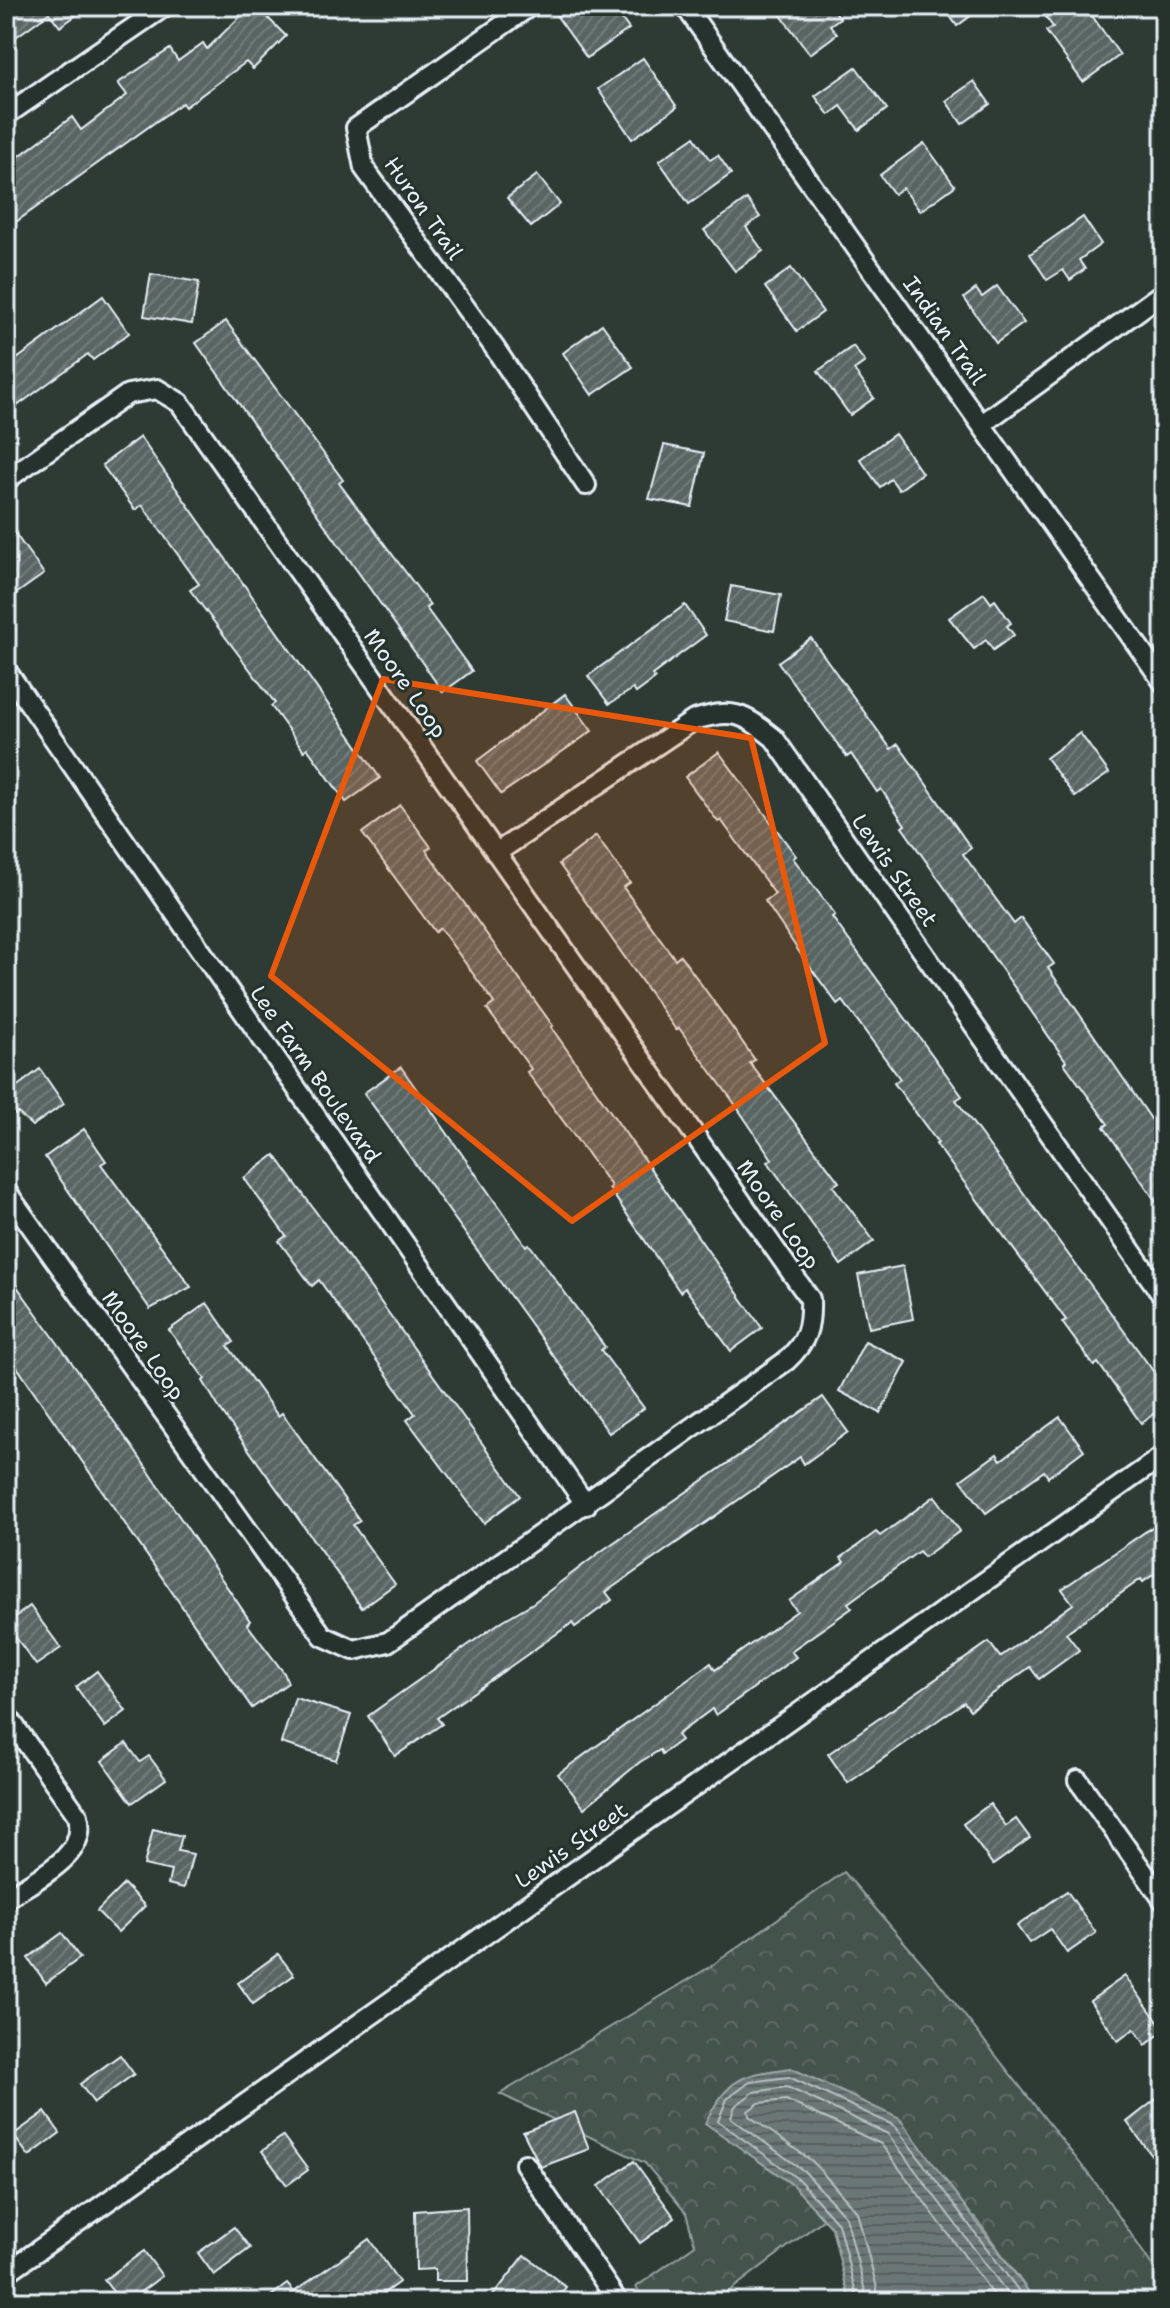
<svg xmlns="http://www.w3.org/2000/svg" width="1170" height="2308" font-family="'Shantell Sans',sans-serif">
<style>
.forest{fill:url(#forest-crowns);stroke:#96a2a3;stroke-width:2}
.water{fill:url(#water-rules);stroke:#9da8a9;stroke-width:2}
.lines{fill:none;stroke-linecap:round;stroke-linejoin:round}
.shore{stroke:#b6c0c4;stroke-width:2}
.building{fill:url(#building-hatch);stroke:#e8f1f8;stroke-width:2}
.street-casing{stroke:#e8f1f8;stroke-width:24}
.street{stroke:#26332d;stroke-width:18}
.marked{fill:#e8590c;fill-opacity:0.2;stroke:#e8590c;stroke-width:6;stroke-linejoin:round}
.labels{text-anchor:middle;stroke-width:6;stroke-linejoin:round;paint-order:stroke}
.street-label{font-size:22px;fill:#e8f1f8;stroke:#26332d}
</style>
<defs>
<pattern id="forest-crowns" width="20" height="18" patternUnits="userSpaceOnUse" patternTransform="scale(2)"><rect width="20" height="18" fill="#45524e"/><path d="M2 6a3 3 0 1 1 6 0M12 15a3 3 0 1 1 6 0" fill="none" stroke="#606b68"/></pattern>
<pattern id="water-rules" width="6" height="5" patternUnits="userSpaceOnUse" patternTransform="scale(2)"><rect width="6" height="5" fill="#6b7775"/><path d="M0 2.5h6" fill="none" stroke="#586060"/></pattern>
<pattern id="building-hatch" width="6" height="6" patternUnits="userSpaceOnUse" patternTransform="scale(2)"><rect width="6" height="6" fill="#596563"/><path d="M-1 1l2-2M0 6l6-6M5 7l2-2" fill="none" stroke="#717c7a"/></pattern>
</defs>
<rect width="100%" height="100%" fill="#2e3b35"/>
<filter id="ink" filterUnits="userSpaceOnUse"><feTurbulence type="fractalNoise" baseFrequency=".0125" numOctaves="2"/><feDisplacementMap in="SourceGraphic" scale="16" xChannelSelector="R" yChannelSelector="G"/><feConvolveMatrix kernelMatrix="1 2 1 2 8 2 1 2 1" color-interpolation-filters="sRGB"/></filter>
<g filter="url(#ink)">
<!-- forest -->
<polygon class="forest" points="844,1872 936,1979 1101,2190 1164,2283 1164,2302 1036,2302 976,2218 706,2123 793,2185 824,2219 715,2302 647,2302 636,2287 695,2245 686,2213 645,2163 500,2094 711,1966"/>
<!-- water -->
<path class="water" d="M791 2068 900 2119 1036 2302H846L848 2295 832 2228 793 2185 705 2123C730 2077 740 2075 791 2068Z"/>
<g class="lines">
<!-- shore -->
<g class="shore">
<polyline points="855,2302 856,2294 838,2223 798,2179 718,2121 727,2099 750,2082 789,2077 895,2126 1027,2302"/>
<polyline points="865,2302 865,2291 846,2217 804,2171 731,2118 735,2106 754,2092 787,2087 888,2134 1014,2302"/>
<polyline points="877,2302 877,2288 857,2212 812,2161 749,2116 748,2111 759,2103 786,2100 881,2144 999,2302"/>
</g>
</g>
<!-- building -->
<g class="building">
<polygon points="6,6 89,6 60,27 49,13 6,44"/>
<polygon points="251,6 256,6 286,36 253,69 246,62 185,107 182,103 6,229 6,166 72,117 81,130 127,95 118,83 170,49 178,61 203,43 207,49"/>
<polygon points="568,6 602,6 607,12 613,7 629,29 587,58 556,15"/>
<polygon points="774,6 831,6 840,18 830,25 837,34 810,54"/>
<polygon points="943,6 984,6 957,26"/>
<polygon points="1038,6 1085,6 1120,55 1083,82 1046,31 1053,27"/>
<polygon points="643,58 677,107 632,139 598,89"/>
<polygon points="856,67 887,109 859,130 841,106 829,115 815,96"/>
<polygon points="974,81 990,104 962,124 946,101"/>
<polygon points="694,137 710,160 718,155 731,174 689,204 659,161"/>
<polygon points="924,143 955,186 920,211 903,188 894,194 880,175"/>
<polygon points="537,175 560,204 531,227 507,198"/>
<polygon points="747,199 760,217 746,227 763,251 735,271 704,230"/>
<polygon points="1083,217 1101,244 1079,260 1085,269 1070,280 1063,270 1047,280 1030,254"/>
<polygon points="791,268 823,312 797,331 765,287"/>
<polygon points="151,274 199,282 192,324 144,316"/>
<polygon points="997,286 1024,323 996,343 964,298 976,289 982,297"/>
<polygon points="103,296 129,333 93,360 88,354 6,414 6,367"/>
<polygon points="226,321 343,480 339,483 430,605 426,608 472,671 443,692 196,343"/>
<polygon points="602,324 633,367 592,395 563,353"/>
<polygon points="853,346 865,362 854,370 874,398 850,415 818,371"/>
<polygon points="895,434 922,473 899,490 891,479 880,487 860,459"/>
<polygon points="140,437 380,778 346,802 307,748 304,751 271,706 275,703 190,590 199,584 142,505 135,510 102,465"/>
<polygon points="664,445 704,453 692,507 649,499"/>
<polygon points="6,521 44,574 13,596 6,587"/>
<polygon points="731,586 781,595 774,631 724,621"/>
<polygon points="984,593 991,603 995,600 1011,623 1007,626 1014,635 993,650 986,640 974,649 949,618"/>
<polygon points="685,605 706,635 652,675 655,679 636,693 633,689 609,704 588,676"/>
<polygon points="811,638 891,749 898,744 971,848 963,854 1014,924 1021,918 1054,964 1048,968 1164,1138 1164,1213 1104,1127 1108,1124 1064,1063 1066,1061 902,827 905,825 881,789 877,792 851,754 847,757 778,662"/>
<polygon points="565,694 592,731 501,794 477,761"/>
<polygon points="1080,733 1109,773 1075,797 1046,758"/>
<polygon points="719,752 796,856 793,858 835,915 832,917 962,1096 956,1100 1164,1386 1164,1406 1141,1423 1098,1363 1094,1366 1062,1322 1066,1320 936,1144 938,1143 894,1083 900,1079 843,1001 838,1005 804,959 765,901 775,894 721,820 718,822 685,777"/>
<polygon points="400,805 431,847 426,850 553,1026 551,1027 762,1328 731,1351 685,1288 680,1292 609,1188 611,1186 527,1072 531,1069 487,1009 494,1003 440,928 435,932 362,833"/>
<polygon points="596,836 630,883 623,887 675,959 680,955 714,1002 755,1060 750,1063 839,1182 833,1186 874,1241 841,1265 768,1162 772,1159 732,1100 679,1028 676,1030 559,864"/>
<polygon points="401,1067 526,1246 529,1244 605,1347 601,1350 644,1408 609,1433 364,1093"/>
<polygon points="40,1069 64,1104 32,1126 18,1113 15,1115 6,1102 6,1095"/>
<polygon points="84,1129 106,1161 101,1164 191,1287 150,1309 45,1157"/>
<polygon points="275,1155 520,1496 484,1523 407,1420 415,1414 319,1280 312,1286 279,1241 286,1236 244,1178"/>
<polygon points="903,1266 913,1319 869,1328 858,1275"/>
<polygon points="6,1271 133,1448 250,1621 247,1624 284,1673 288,1683 252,1708 6,1351"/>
<polygon points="207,1303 234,1342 228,1346 278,1416 282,1413 360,1521 353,1525 395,1584 362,1608 221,1411 203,1381 205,1379 169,1330"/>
<polygon points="865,1341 907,1362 880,1413 839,1391"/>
<polygon points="823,1397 848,1432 804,1464 800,1457 606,1592 612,1600 575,1627 572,1623 437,1718 442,1724 395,1756 368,1716 502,1621 533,1603 603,1550"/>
<polygon points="1060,1417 1084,1450 1048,1477 1044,1471 986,1513 961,1480 997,1454 1001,1460"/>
<polygon points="935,1496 960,1531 924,1557 919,1551 848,1603 852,1608 791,1651 796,1657 716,1715 712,1709 677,1735 681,1740 662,1754 660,1750 640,1762 584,1808 558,1774 711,1663 715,1670 797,1611 789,1601 844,1562 841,1558 876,1532 880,1536"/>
<polygon points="1164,1519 1164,1567 1143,1582 1141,1579 1066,1633 1079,1650 1039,1679 1030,1667 970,1710 964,1702 848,1783 828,1754 989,1642 1000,1657 1073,1604 1062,1589"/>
<polygon points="30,1606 61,1648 36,1665 6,1624"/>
<polygon points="97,1671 126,1711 105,1727 76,1687"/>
<polygon points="295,1698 351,1715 336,1760 281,1743"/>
<polygon points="126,1743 140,1762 149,1756 166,1779 132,1803 102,1761"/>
<polygon points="990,1804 1006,1826 1016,1819 1030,1838 993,1865 963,1824"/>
<polygon points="153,1829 182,1836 178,1851 193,1854 184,1888 168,1884 171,1871 144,1865"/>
<polygon points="124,1884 145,1906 118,1932 97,1911"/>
<polygon points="1067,1891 1096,1933 1067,1953 1050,1929 1029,1943 1017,1926"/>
<polygon points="62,1933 80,1958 46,1983 28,1958"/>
<polygon points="278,1954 294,1975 253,2004 238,1983"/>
<polygon points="1125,1976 1164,2030 1146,2045 1134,2029 1118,2041 1090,2001"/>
<polygon points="120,2055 134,2074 94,2103 80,2084"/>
<polygon points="1164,2093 1164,2172 1127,2122"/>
<polygon points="45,2112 60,2133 29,2156 13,2135"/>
<polygon points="575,2112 589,2149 541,2167 523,2132"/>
<polygon points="283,2136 308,2170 287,2185 262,2151"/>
<polygon points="634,2161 675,2218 640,2243 599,2186"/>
<polygon points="467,2207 468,2281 435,2281 435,2269 416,2270 415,2211"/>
<polygon points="234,2227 250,2248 214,2275 198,2253"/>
<polygon points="369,2239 399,2282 372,2302 263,2302 287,2284 294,2292"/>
<polygon points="144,2251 162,2276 127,2302 121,2302 104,2280"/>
<polygon points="525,2255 566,2287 554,2302 488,2302"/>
</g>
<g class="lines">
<!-- street casing -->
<g class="street-casing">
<g id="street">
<polyline points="530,6 356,128 364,168 494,347 586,485"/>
<polyline points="685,6 1164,683"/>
<polyline points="6,115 165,6"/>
<polyline points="982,424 1164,292"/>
<path d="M6 480 128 394 157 389 180 403 810 1299C811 1327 807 1342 786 1361L388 1642 354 1650 323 1636 6 1191"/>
<polyline points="6,670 586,1505"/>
<path d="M496 853 694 720C734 708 742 713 774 738L1164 1298"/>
<path d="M6 1714 78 1816C89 1857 34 1879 6 1899"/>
<polyline points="1078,1780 1164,1901"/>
<polyline points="525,2164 618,2302"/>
<polyline points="6,2273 1164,1455"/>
</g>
</g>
<!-- street -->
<use href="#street" class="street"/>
</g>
</g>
<!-- marked area -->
<path class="marked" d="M383 679 751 738 825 1043 572 1221 271 976Z"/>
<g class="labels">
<!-- street labels -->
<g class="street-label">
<text transform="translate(424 208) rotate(55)" y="8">Huron Trail</text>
<text transform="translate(945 330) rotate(55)" y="8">Indian Trail</text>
<text transform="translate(406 683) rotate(55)" y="8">Moore Loop</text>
<text transform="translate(895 870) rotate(55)" y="8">Lewis Street</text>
<text transform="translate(316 1074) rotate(55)" y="8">Lee Farm Boulevard</text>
<text transform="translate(779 1214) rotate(55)" y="8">Moore Loop</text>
<text transform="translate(144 1345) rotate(55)" y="8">Moore Loop</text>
<text transform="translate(571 1845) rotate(-35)" y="8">Lewis Street</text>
</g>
</g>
<!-- margin -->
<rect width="1170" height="2308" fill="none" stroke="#26332d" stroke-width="32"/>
<rect x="16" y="16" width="1138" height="2276" fill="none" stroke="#e8f1f8" stroke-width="3" filter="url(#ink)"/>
</svg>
